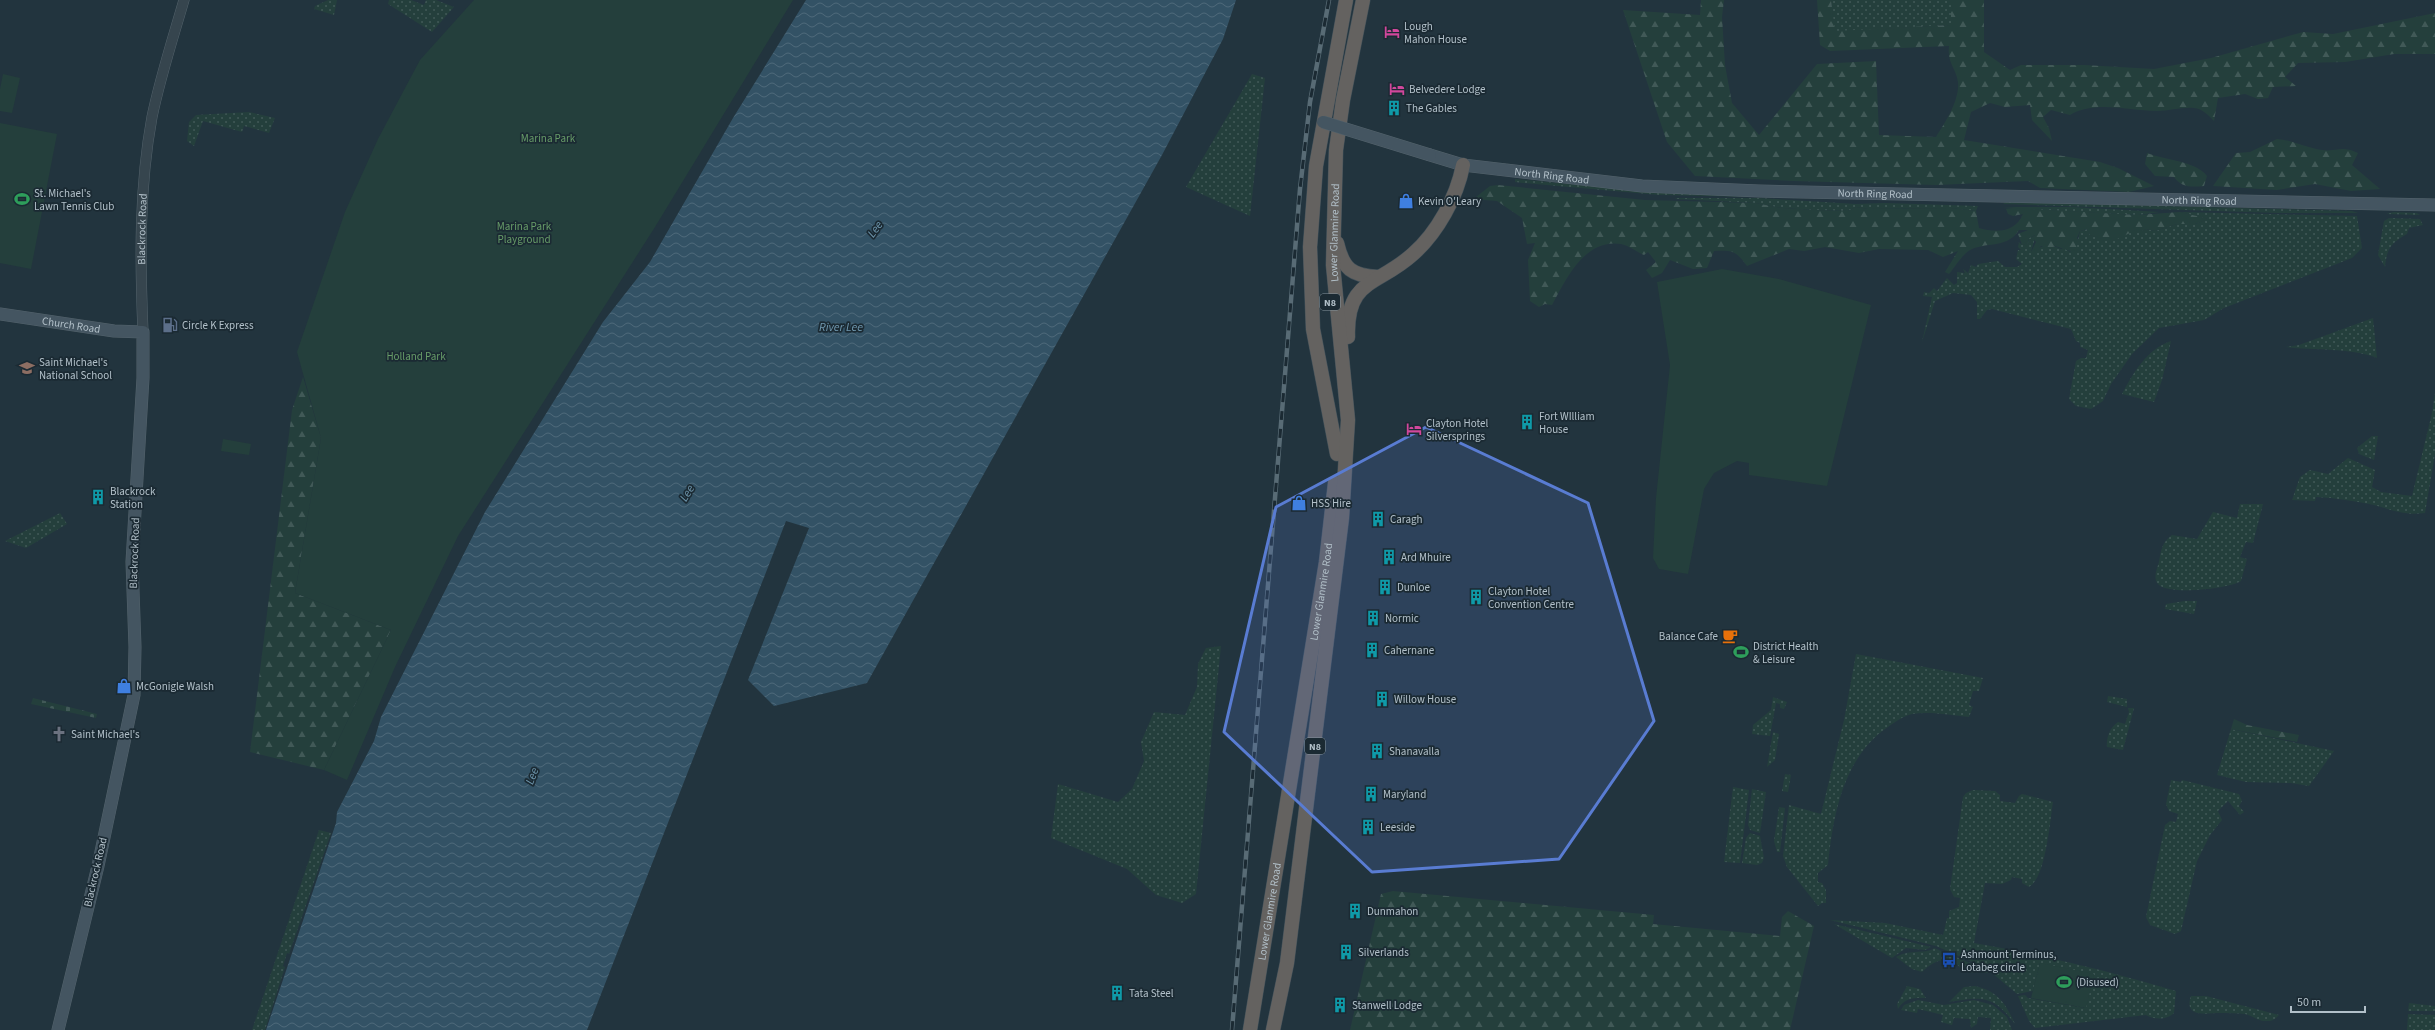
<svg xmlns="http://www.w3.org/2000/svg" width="2435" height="1030" font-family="'Source Sans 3',sans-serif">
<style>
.grass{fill:url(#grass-dots)}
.forest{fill:url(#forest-firs)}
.cemetery{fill:url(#cemetery-stones)}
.park{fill:#243f3c}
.water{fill:url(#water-waves)}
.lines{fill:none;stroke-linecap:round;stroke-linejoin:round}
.tertiary-casing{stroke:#54636c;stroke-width:11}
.secondary-casing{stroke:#54636c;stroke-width:13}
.trunk-casing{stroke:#415059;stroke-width:15}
.tertiary{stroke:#36454e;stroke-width:10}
.secondary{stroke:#445561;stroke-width:12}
.trunk{stroke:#646260;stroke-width:14}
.rail-casing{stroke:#586b75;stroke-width:4.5}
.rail{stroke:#1b2a33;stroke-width:3;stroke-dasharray:9;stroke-linecap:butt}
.secondary-bridge-casing{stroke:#54636c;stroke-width:13;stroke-linecap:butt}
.secondary-bridge{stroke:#445561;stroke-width:12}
.marked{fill:#597cd2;fill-opacity:0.2;stroke:#597cd2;stroke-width:3;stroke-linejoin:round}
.labels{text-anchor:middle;stroke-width:3.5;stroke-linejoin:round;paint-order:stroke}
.shield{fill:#1b2a33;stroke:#85939c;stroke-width:1}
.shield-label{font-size:10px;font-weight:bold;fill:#b2c0c9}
.poi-label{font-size:11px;fill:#b2c0c9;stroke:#1b2a33;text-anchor:start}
.park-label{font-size:11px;fill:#679c68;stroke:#1b2a33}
.street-label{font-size:11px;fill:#b2c0c9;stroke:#1b2a33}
.water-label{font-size:12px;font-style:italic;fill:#7098af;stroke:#1b2a33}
</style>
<defs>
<pattern id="grass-dots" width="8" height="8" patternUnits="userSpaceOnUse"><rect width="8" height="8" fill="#243f3c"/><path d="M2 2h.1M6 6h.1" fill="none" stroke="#415957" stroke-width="1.8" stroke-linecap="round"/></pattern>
<pattern id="forest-firs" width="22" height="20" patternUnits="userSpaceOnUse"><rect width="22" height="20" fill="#243f3c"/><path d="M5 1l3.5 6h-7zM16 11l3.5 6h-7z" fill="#415957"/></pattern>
<pattern id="cemetery-stones" width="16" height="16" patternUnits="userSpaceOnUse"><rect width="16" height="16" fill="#243f3c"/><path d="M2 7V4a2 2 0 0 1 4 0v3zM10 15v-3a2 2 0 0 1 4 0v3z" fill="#415957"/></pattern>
<pattern id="water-waves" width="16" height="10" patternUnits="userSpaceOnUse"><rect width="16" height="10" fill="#335265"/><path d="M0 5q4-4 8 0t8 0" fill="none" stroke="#4e697a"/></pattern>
</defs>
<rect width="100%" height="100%" fill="#22343e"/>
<!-- grass -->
<g class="grass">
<polygon points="328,0 337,0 334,15 314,9 315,6"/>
<polygon points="389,0 411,0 424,5 426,0 436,0 454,7 432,32 388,4"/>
<polygon points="1831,0 1951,0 1951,25 1834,32"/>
<polygon points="1252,74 1265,78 1250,216 1186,187"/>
<polygon points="249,112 275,118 269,133 244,126 242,132 203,121 194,146 187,141 189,122 196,115"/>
<polygon points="1515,179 1674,194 1685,192 1954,201 1659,195 1523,183 1515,182"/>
<polygon points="1677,198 1758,198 1856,204 1885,203 1978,206 1976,211 1951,208 1868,209 1856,207 1848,211 1814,210 1782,208 1755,203 1675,199"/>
<polygon points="2006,202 2352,211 2358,213 2278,213 2003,204"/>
<polygon points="2017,207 2073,207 2160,212 2138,215 2003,208"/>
<path d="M2180 212 2357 216 2362 248 2352 258 2224 308 2204 320 2159 328 2132 354 2111 384 2103 401 2091 409 2076 406 2069 399 2076 361 2081 358H2086L2088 350 2080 347V343L2076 341 2071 329 1992 309 1987 310 1980 319H1977V302L1971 295 1953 293 1935 301 1922 342 1932 297 1923 296 1924 292 1929 293 1934 288 1937 291 1947 278 1954 285 1957 283V272L1965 273 1963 269 1968 273 1971 265 1976 267 1978 264 1998 261 2005 267H2017L2022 264 2016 259 2018 250H2021L2018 247 2019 242 2022 245 2028 243 2029 238 2036 235 2031 252C2041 246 2050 243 2061 249L2064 248 2070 252 2077 244 2080 231 2088 229 2090 235C2114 242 2108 242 2131 232 2136 230 2141 232 2146 229L2155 231 2177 224H2195L2208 219Z"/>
<polygon points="2394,212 2417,213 2420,215 2386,214"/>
<path d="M2389 218 2420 219 2423 225 2409 228 2407 234C2391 243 2387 248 2385 267L2378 255 2384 221Z"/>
<path d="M2373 318 2377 358C2348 347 2316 351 2286 347L2299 345Z"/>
<path d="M2171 341 2162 380 2154 402 2122 394C2133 373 2147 349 2171 341Z"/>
<path d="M2435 393V454L2425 513C2406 516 2392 510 2374 505 2355 501 2336 498 2316 497L2315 501 2292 500 2300 477 2310 470 2328 474 2348 458 2375 470 2372 487 2381 492 2412 496 2432 413Z"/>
<polygon points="2372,436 2378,436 2374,460 2359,454 2357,448"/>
<path d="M2240 504H2263L2253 543 2246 542 2240 557 2247 559 2241 581C2229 589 2170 595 2159 585 2152 579 2157 569 2159 562 2161 550 2162 542 2172 535L2197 539 2213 512 2237 518Z"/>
<polygon points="60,513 67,524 26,548 5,541"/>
<polygon points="2185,601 2197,601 2194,614 2165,609 2166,604"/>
<polygon points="1221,646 1196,894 1182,903 1156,895 1127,869 1051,838 1058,784 1118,802 1132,789 1144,761 1141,742 1154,712 1185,715 1197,687 1198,664 1206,648"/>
<path d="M1856 654 1983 678 1979 691H1973L1969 705 1973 707 1969 717C1951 715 1930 711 1912 714 1903 716 1895 722 1888 727 1843 757 1833 816 1828 865L1818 873V882L1822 883 1826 890V903H1822L1818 906 1787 867 1783 856 1789 805 1821 814 1844 720Z"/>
<polygon points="2108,696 2127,699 2127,707 2107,702"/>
<polygon points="1773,697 1787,702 1784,709 1780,708 1780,704 1776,703 1770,736 1752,734 1753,725 1771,710"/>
<path d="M2128 708H2134L2123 750 2107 747C2106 738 2110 727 2118 722L2125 724 2129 712Z"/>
<polygon points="2231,729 2334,751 2309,786 2291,783 2246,782 2217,775"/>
<polygon points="1773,732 1779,734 1775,760 1767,767"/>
<polygon points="1785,774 1791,775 1788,792 1782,791"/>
<polygon points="2171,780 2181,782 2182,780 2239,794 2242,801 2239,806 2244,812 2240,815 2228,801 2218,811 2222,820 2210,835 2197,861 2181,931 2175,934 2150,925 2146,917 2165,825 2170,821 2176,822 2178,814 2169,811 2166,804"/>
<polygon points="1733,787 1749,790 1740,863 1724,862"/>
<polygon points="1752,789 1766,792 1760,833 1750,830 1748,825"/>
<path d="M1973 790 1995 791 2000 795V801L2015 803 2019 796 2022 794 2053 802C2050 820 2046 878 2029 887L2022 883V879L2012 877 2011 880 2002 884 1985 883 1974 943C2042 955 2109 971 2176 991L2174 1013C2167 1020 2154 1020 2146 1015L2035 1028 2029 1021 2018 996 2025 995 2028 998 2085 1008 2040 963 2033 991 2017 994 1986 968 1936 946 1830 920 1885 923 1943 935 1947 918H1949V911L1959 907 1960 898 1954 897 1950 889 1963 797 1966 793Z"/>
<polygon points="1779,807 1785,808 1780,852 1777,852 1774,841"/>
<polygon points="319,830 331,833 289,954 287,953 283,966 285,967 265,1030 252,1030"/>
<polygon points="1750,833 1760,836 1764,858 1762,863 1757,865 1742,863 1746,838"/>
<polygon points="1834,924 1931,947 1925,950 1906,948 1892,958"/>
<path d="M1934 948 1980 967 1988 973 1964 972C1961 970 1960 966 1956 964 1944 955 1931 963 1922 972L1912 969 1896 957C1909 949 1929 954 1934 948Z"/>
<path d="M1907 986 1920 989 1926 998C1914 998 1905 997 1898 1009L1897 1004Z"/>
<path d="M1975 986C1998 991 2006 1004 2015 1024 1992 994 1983 997 1949 1002L1964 987Z"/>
<path d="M2191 996H2206L2279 1015C2275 1019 2273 1021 2268 1021 2259 1022 2253 1016 2245 1014 2237 1013 2228 1013 2220 1013 2208 1013 2183 1019 2191 996Z"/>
<polygon points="1918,1000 1944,1005 1974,1000 1993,1005 2007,1017 2012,1030 1990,1030 1991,1018 1978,1017 1977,1024 1971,1028 1970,1019 1954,1018 1952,1025 1941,1022 1943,1015 1918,1009 1917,1013 1901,1010 1904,1005"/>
<polygon points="2409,1003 2435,1006 2435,1011 2408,1011"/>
<polygon points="2408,1014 2435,1015 2435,1030 2407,1030"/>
</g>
<!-- forest -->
<g class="forest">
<path d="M1701 0H1724L1722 17 1725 65 1732 103 1759 135 1817 64 1876 61 1879 135 1936 137C1945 123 1960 100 1958 82 1956 68 1947 63 1949 46L1830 51 1820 45 1817 0H1831L1835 31 1951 25V0H1984V52L2010 70 2021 65H2084L2154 69 2211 58 2303 32 2333 34 2435 13V54H2394L2345 62 2298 63 2285 77 2296 86 2273 87 2268 98 2258 99 2245 94 2218 98 2214 121C2208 115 2203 109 2194 108 2182 107 2169 111 2157 111 2128 111 2096 100 2070 115L2051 110 2043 117 2049 128 2052 141 2032 120 2030 105 2005 107 1990 103 1971 112 1964 140 2100 162 2118 168 2154 186 2129 192 2040 188 2028 181 1936 185 1793 181 1695 176 1667 142 1623 10 1700 15Z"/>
<path d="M2277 139C2292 140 2306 148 2322 150 2338 152 2340 145 2358 153L2352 165 2380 189 2351 191 2315 184 2277 190 2213 186 2236 153 2250 152Z"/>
<path d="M2147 153C2165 160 2196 161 2207 176L2204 186C2191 187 2182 188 2174 177L2155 176 2145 164Z"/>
<path d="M1498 185 1645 200 1755 203 1782 208 1814 210 1848 211 1856 207 1868 209 1951 208 1976 211 1979 228C1996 233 2015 233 2023 214L2013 216 2008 214 2006 209 2014 208 2137 215 2180 212 2209 219 2195 224H2177L2155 231 2146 229 2140 232H2132L2115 240 2107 241 2090 235 2087 229 2080 231 2077 238 2080 242 2077 244 2076 253 2055 246 2048 249 2041 246 2036 252H2031L2036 242 2034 239 2035 235 2029 238 2028 243 2022 245 2018 234 2028 230H2019C2008 248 1989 242 1972 249 1963 253 1955 267 1949 274L1945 272 1958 251 1943 257 1928 250 1879 249 1859 253 1825 247 1804 251 1789 249 1747 266C1736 251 1733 250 1714 251L1707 268 1693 269 1670 260 1662 273 1652 278 1646 270 1656 262 1648 252 1644 255C1637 252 1628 245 1621 244 1585 238 1566 279 1552 305L1545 304 1539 307 1530 301 1528 260 1535 243 1527 244 1522 218 1497 201 1484 200 1476 197 1490 186Z"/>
<polygon points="303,377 321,438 295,593 391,630 324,770 250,752 292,410"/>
<polygon points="2234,719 2247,725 2299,735 2297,742 2231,729"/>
<polygon points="1393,891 1654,915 1653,924 1780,936 1782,917 1788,911 1814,926 1790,1030 1350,1030 1381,894"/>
</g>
<!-- cemetery -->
<polygon class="cemetery" points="33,698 97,714 96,718 31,704"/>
<!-- park -->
<g class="park">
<polygon points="474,0 793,0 655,227 458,536 395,667 347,780 324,770 391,630 295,593 321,438 297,352 345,212 378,139 420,60"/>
<polygon points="3,74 20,78 12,113 0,111 0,89"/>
<polygon points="0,123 57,134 31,269 0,263"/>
<polygon points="1722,269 1779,279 1871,305 1827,486 1749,475 1749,463 1737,461 1714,473 1704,489 1688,574 1659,569 1653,558 1656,498 1670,365 1657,282"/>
<polygon points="223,439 251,444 249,455 221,451"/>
<polygon points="2040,963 2094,974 2086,1008 2031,998"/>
</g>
<!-- water -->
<polygon class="water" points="806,0 1236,0 1223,39 1162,155 867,683 774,706 748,680 809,528 786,521 587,1030 266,1030 336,823 337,812 374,741 381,717 485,512 603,322 650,262 733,118"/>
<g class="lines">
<!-- tertiary casing -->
<g class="tertiary-casing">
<g id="tertiary">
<path id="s1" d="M143 332C140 261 139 188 152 117 160 78 173 38 184 0"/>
</g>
</g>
<!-- secondary casing -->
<g class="secondary-casing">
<g id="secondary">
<path id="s2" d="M1430 155 1463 165 1642 186 1759 191 2435 205"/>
<path id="s3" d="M0 314 114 331 143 332V378L132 562 135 647 134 695 98 866 58 1030"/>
</g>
</g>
<!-- trunk casing -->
<g class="trunk-casing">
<g id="trunk">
<path d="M1337 243C1343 269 1352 276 1378 277"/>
<path d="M1348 337C1346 278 1378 286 1413 254 1437 233 1457 197 1463 165"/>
<polyline points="1337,454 1313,329 1310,247 1316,166 1346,0"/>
<path id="s4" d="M1250 1030 1326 562 1335 483"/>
<path id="s5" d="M1273 1030 1287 963 1342 518 1348 420 1333 265 1336 150 1343 100 1363 0"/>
</g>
</g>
<!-- tertiary -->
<use href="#tertiary" class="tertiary"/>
<!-- secondary -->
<use href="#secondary" class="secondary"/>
<!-- trunk -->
<use href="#trunk" class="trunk"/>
<!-- rail casing -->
<g class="rail-casing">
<polyline id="rail" points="1232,1030 1300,189 1310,102 1329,0"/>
</g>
<!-- rail -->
<use href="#rail" class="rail"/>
<!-- secondary-bridge casing -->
<g class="secondary-bridge-casing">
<polyline id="secondary-bridge" points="1323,122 1430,155"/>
</g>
<!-- secondary-bridge -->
<use href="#secondary-bridge" class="secondary-bridge"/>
</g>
<!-- marked area -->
<path class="marked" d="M1426 427 1588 503 1654 721 1559 859 1372 872 1224 732 1276 507Z"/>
<!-- icons -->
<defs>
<g id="hotel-bare" transform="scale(1.2)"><path d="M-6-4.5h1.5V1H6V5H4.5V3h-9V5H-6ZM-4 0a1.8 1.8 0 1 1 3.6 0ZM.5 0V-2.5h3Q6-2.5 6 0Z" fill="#d1479c" stroke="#1b2a33" stroke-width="2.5" paint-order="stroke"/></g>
<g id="building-bare" transform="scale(1.2)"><path d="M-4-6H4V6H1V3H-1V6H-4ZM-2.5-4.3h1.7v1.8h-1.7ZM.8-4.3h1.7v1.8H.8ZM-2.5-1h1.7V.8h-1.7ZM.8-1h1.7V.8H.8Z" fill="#0f9aa8" stroke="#1b2a33" stroke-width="2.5" paint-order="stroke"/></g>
<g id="stadium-bare" transform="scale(1.2)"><path d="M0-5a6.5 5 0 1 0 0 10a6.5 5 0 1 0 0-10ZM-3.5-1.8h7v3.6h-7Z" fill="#2e9e5b" stroke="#1b2a33" stroke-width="2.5" paint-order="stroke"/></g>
<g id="shop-bare" transform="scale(1.2)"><path d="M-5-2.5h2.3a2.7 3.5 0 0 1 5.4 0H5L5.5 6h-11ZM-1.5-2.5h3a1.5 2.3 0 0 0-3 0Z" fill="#3f7fe0" stroke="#1b2a33" stroke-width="2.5" paint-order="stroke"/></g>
<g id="fuel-bare" transform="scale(1.2)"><path d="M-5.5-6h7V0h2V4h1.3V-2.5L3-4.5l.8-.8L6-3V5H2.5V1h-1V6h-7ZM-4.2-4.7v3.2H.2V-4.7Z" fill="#5c6f8a" stroke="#1b2a33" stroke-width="2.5" paint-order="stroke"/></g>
<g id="school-bare" transform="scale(1.2)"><path d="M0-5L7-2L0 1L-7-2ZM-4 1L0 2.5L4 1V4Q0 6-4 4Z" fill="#8d6e63" stroke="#1b2a33" stroke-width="2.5" paint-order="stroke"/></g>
<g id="cafe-bare" transform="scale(1.2)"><path d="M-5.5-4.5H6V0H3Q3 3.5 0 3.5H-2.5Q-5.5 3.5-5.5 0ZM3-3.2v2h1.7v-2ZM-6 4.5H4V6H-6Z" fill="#e8710a" stroke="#1b2a33" stroke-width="2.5" paint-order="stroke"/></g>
<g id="church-bare" transform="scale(1.2)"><path d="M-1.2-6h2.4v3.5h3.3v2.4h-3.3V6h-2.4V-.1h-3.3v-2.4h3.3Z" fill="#6b7280" stroke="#1b2a33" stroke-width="2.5" paint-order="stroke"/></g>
<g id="bus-bare" transform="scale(1.2)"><path d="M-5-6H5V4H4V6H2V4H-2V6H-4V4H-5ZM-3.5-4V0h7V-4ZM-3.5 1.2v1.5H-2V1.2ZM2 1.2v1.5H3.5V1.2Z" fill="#1a4fb4" stroke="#1b2a33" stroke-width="2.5" paint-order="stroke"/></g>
</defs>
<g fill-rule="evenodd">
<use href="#hotel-bare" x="1392" y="32"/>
<use href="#hotel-bare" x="1397" y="89"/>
<use href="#building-bare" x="1394" y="108"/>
<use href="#stadium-bare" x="22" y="199"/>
<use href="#shop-bare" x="1406" y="201"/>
<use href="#fuel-bare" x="170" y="325"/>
<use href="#school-bare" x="27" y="368"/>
<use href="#building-bare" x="1527" y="422"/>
<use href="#hotel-bare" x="1414" y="429"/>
<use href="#building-bare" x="98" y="497"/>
<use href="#shop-bare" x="1299" y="503"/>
<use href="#building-bare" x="1378" y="519"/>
<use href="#building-bare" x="1389" y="557"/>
<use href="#building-bare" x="1385" y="587"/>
<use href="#building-bare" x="1476" y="597"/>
<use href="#building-bare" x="1373" y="618"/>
<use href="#cafe-bare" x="1730" y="636"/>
<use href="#building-bare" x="1372" y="650"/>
<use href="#stadium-bare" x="1741" y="652"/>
<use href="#shop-bare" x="124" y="686"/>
<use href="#building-bare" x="1382" y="699"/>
<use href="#church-bare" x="59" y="734"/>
<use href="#building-bare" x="1377" y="751"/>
<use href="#building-bare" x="1371" y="794"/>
<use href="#building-bare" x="1368" y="827"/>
<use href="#building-bare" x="1355" y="911"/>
<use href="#building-bare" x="1346" y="952"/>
<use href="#bus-bare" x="1949" y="960"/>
<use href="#stadium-bare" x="2064" y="982"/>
<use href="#building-bare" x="1117" y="993"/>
<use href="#building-bare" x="1340" y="1005"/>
</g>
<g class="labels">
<!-- shield labels -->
<g class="shield">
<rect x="1320" y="294" width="20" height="16" rx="3"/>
<rect x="1305" y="738" width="20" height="16" rx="3"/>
</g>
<g class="shield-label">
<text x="1330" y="306">N8</text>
<text x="1315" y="750">N8</text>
</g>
<!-- poi labels -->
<g class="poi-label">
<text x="1404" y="30">Lough<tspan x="1404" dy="13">Mahon House</tspan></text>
<text x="1409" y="93">Belvedere Lodge</text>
<text x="1406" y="112">The Gables</text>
<text x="34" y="197">St. Michael's<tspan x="34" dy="13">Lawn Tennis Club</tspan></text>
<text x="1418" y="205">Kevin O'Leary</text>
<text x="182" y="329">Circle K Express</text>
<text x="39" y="366">Saint Michael's<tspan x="39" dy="13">National School</tspan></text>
<text x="1539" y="420">Fort WIlliam<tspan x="1539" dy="13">House</tspan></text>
<text x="1426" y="427">Clayton Hotel<tspan x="1426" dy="13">Silversprings</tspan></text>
<text x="110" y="495">Blackrock<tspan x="110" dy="13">Station</tspan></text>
<text x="1311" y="507">HSS Hire</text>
<text x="1390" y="523">Caragh</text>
<text x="1401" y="561">Ard Mhuire</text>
<text x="1397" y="591">Dunloe</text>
<text x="1488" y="595">Clayton Hotel<tspan x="1488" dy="13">Convention Centre</tspan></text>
<text x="1385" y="622">Normic</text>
<text x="1718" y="640" text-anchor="end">Balance Cafe</text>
<text x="1753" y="650">District Health<tspan x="1753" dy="13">&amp; Leisure</tspan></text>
<text x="1384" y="654">Cahernane</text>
<text x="136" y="690">McGonigle Walsh</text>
<text x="1394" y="703">Willow House</text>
<text x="71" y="738">Saint Michael's</text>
<text x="1389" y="755">Shanavalla</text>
<text x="1383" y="798">Maryland</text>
<text x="1380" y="831">Leeside</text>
<text x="1367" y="915">Dunmahon</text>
<text x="1358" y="956">Silverlands</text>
<text x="1961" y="958">Ashmount Terminus,<tspan x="1961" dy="13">Lotabeg circle</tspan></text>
<text x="2076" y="986">(Disused)</text>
<text x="1129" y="997">Tata Steel</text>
<text x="1352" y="1009">Stanwell Lodge</text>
</g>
<!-- park labels -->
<g class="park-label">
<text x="548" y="142">Marina Park</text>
<text x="524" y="230">Marina Park<tspan x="524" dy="13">Playground</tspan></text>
<text x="416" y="360">Holland Park</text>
</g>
<!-- street labels -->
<g class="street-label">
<text dy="4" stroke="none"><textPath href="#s2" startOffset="124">North Ring Road</textPath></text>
<text dy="4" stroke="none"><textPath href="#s2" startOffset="448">North Ring Road</textPath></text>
<text dy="4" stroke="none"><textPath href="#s2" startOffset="772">North Ring Road</textPath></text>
<text dy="4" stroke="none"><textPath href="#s1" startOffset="103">Blackrock Road</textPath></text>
<text dy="4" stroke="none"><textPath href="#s5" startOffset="803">Lower Glanmire Road</textPath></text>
<text dy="4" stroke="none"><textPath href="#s3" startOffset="72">Church Road</textPath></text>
<text transform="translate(134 553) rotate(-88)" y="4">Blackrock Road</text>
<text dy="4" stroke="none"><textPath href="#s4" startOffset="444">Lower Glanmire Road</textPath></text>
<text transform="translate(95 872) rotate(-77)" y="4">Blackrock Road</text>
<text dy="4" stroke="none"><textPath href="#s4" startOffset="120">Lower Glanmire Road</textPath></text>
</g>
<!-- water labels -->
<g class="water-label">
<text transform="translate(875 229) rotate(-54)" y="4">Lee</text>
<text x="841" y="331">River Lee</text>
<text transform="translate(687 493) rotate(-59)" y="4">Lee</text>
<text transform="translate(532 776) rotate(-70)" y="4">Lee</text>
</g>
</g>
<!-- scale -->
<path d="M2291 1006v6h74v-6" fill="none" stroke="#b2c0c9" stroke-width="2"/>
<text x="2297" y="1006" font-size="12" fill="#b2c0c9" stroke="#1b2a33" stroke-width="3" paint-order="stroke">50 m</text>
</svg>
